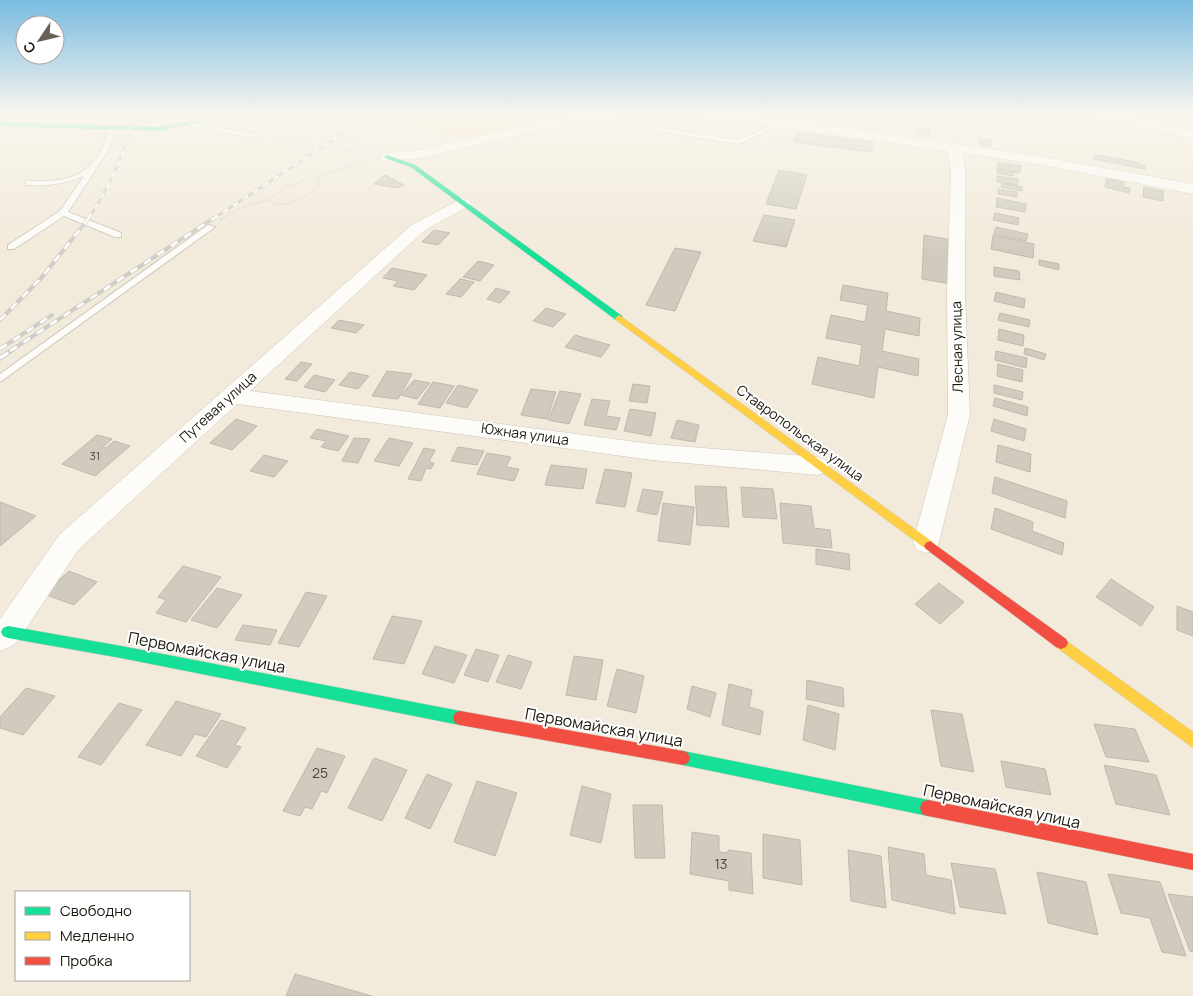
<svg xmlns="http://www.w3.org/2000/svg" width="1193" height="996" font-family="Manrope,sans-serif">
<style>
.green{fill:#f8e1b0}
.building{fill:#d1cbbe;stroke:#bfb8ac}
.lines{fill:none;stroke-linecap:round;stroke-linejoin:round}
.lane-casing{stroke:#cdc7bb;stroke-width:2}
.street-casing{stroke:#cdc7bb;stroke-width:1}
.fast-casing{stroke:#cdc7bb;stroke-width:1}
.slow-casing{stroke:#cdc7bb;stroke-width:1}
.jam-casing{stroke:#cdc7bb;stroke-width:1}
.path-far1{stroke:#dbd8d3;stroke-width:2;stroke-dasharray:1 1;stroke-linecap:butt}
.path{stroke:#dbd8d3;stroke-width:2.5;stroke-dasharray:2 2;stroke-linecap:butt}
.lane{fill:#fdfcf9;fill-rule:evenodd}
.street{fill:#fdfcf9;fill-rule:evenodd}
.fast{fill:#16e098;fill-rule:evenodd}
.slow{fill:#ffcf43;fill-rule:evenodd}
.jam{fill:#f24e42;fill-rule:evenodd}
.rail-far2-casing{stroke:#cfcdc8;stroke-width:3}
.rail-far1-casing{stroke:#cfcdc8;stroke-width:4}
.rail-casing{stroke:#cfcdc8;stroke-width:5}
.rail-far2{stroke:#fff;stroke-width:2;stroke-dasharray:6;stroke-linecap:butt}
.rail-far1{stroke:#fff;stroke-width:2.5;stroke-dasharray:8;stroke-linecap:butt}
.rail{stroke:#fff;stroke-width:3;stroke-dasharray:10;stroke-linecap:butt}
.labels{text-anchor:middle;stroke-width:4;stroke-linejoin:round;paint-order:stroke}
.number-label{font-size:11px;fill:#4a4539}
.street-label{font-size:14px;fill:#1d180d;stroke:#fff}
.near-number-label{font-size:14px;fill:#4a4539}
.near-street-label{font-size:16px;fill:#1d180d;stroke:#fff}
</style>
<rect width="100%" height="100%" fill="#f2eada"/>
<!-- green -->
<polygon class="green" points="391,114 573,114 572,118 550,118 470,138 425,131 406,123 382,120"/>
<!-- building -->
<g class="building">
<polygon points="916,127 930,129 929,135 915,133"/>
<polygon points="796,132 873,142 871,152 793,142"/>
<polygon points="980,139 991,140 991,146 980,144"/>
<polygon points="1098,155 1118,159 1118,164 1093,159 1094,156 1098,157"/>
<polygon points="1119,159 1140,163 1140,165 1145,166 1145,169 1119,164"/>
<polygon points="998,162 1021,166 1020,173 997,169"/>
<polygon points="998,169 1014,172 1013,176 997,173"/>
<polygon points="779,170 807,175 796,209 766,204"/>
<polygon points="385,175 404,185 397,188 374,184"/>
<polygon points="997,176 1018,179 1018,185 997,182"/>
<polygon points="1107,179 1124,182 1124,187 1130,188 1129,193 1105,187"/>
<polygon points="1002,183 1022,187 1022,191 1001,187"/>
<polygon points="1144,187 1163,191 1163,201 1143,197"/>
<polygon points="998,189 1017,192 1017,197 998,194"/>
<polygon points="997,198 1026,204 1025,212 996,207"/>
<polygon points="995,213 1019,218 1018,225 993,220"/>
<polygon points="764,215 795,220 786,247 753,241"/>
<polygon points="996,227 1028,234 1026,241 994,234"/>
<polygon points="434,230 450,233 438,245 422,242"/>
<polygon points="924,235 952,240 952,284 922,279"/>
<polygon points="993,235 1034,244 1033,258 991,249"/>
<polygon points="675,248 701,252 675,311 646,305"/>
<polygon points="1039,260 1059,264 1059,270 1039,265"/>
<polygon points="478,261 494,265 480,281 463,277"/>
<polygon points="994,267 1019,271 1020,280 994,276"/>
<polygon points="392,268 427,275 414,290 393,286 398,281 383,278"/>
<polygon points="460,279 474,282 461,297 446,294"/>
<polygon points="843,285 888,293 886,311 920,318 919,336 885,329 882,351 919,359 918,376 878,367 874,398 812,384 818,357 859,366 862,345 826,338 831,315 865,322 868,305 840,300"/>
<polygon points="496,288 510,292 500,303 487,299"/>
<polygon points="996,292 1025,299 1024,308 994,301"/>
<polygon points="546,308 566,314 553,327 533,321"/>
<polygon points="1000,313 1030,320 1029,327 998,320"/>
<polygon points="339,320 364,325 356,333 331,328"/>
<polygon points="999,329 1024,335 1023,346 998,340"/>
<polygon points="575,335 610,345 601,357 565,347"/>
<polygon points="1025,348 1046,354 1044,360 1024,354"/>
<polygon points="996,351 1027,358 1026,368 995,360"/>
<polygon points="301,362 312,364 297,381 285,379"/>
<polygon points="998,364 1023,370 1022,382 997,376"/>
<polygon points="387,371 412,374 398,399 372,396"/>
<polygon points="350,372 369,376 358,389 339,385"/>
<polygon points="314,375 335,380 325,392 304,387"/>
<polygon points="414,380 430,383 417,399 401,395"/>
<polygon points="433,382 454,386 440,408 418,404"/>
<polygon points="633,384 650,386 647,403 629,401"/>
<polygon points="458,385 478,390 467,408 446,403"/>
<polygon points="994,385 1023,392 1022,400 994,393"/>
<polygon points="531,389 556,392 547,419 521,415"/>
<polygon points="560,391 581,394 569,424 548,420"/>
<polygon points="995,398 1028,407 1027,416 993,406"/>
<polygon points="592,399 610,401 606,416 620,418 616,430 584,425"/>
<polygon points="630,409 656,413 651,436 624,431"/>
<polygon points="236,419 257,426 232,450 210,443"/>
<polygon points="994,419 1026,429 1024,441 991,431"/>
<polygon points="677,420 699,425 695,442 671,438"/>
<polygon points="317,429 349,436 338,451 321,447 326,441 310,438"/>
<polygon points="97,435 112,439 103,447 106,448 114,441 130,446 95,476 62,464"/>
<polygon points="354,438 370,439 358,463 342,461"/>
<polygon points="389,438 413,443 399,466 374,461"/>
<polygon points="998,445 1031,454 1030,472 996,462"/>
<polygon points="458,447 484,451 477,465 451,461"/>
<polygon points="424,448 435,450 429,462 434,463 431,469 426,468 421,481 408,479"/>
<polygon points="487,453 511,457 506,467 519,469 514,481 477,474"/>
<polygon points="264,455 288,461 274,477 250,471"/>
<polygon points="551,465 587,469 583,489 545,485"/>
<polygon points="605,469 632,473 625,507 596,503"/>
<polygon points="995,477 1067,501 1065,518 992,493"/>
<polygon points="695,486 726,487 729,527 697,525"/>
<polygon points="741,487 773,489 777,519 743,517"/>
<polygon points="643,489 663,492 657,515 637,511"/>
<polygon points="0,502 36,516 0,546"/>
<polygon points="663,503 694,507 690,545 658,541"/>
<polygon points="780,503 811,506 814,528 830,530 832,548 783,543"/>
<polygon points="995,508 1033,522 1032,531 1064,543 1062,555 991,529"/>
<polygon points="816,549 849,554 850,570 816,564"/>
<polygon points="183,566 221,577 186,622 156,613 166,600 158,597"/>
<polygon points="69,571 97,582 74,605 44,594"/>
<polygon points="1111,579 1154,607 1141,626 1096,597"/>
<polygon points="939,583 964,602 940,624 915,604"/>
<polygon points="217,588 242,595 217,628 191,620"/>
<polygon points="306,592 327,596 299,647 278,643"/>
<polygon points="1177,606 1193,612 1193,636 1177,630"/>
<polygon points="392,616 422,621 404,664 373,659"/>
<polygon points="243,625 277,630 270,645 235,640"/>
<polygon points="435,646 467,655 454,683 422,674"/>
<polygon points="476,649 499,655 488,682 464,675"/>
<polygon points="508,655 532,662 521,689 496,682"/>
<polygon points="574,656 603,660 596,700 566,695"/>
<polygon points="617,669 644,676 636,713 607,706"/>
<polygon points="807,680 843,688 844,707 806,699"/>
<polygon points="729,684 752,690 749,707 763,711 760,735 722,725"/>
<polygon points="692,686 716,693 710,717 687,709"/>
<polygon points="26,688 55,696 23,735 0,728 0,717"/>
<polygon points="176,701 221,714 206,737 195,734 181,756 146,745"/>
<polygon points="119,703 142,710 101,765 78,757"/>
<polygon points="808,705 839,714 835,750 803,740"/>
<polygon points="931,710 962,714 974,772 941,766"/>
<polygon points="221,720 246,728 235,745 241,747 227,768 196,756"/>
<polygon points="1094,724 1135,729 1149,762 1106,757"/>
<polygon points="317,748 345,756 327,793 321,791 312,809 305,807 300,816 283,811"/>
<polygon points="374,758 407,770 382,821 348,808"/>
<polygon points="1001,761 1045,769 1051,795 1006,787"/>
<polygon points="1104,765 1156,775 1170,815 1116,804"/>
<polygon points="427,774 452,784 430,829 405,818"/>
<polygon points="477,781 517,793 495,856 454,842"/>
<polygon points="582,786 611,794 601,843 570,835"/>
<polygon points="633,805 662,805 665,858 635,858"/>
<polygon points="692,832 719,836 719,852 728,853 728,850 751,853 753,894 729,890 729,881 690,874"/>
<polygon points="763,834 800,840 802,885 763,878"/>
<polygon points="888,847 924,854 926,875 951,880 955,914 892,900"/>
<polygon points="848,850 881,856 886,908 851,901"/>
<polygon points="951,863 995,869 1006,914 960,907"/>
<polygon points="1037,872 1086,882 1098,935 1048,923"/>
<polygon points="1108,874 1160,882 1186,956 1162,952 1150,918 1121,913"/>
<polygon points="1168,894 1193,897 1193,952 1190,951"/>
<polygon points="295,974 372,996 286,996"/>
</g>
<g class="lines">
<!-- lane casing -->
<g class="lane-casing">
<g id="lane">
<polygon points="603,115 637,124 737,140 782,122 787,123 738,144 637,128 601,118 600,117"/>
<polygon points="187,122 260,135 263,137 260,139 185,125 184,124"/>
<path d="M107 125 114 134 109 149 68 212 114 230 121 233V237H115L64 216 14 249H8V245L60 211 84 176C66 183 49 187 29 185H26V181C33 180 40 182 46 181 81 180 97 166 108 134L104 127Z"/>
<polygon points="208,225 215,227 0,382 0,374"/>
</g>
</g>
<!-- street casing -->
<g class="street-casing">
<g id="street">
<polygon points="602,114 633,114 627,118 557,126 420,158 387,161 382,160 380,157 382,154 387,153 420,150 557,118"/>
<polygon points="682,114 724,114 784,119 1043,157 1193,184 1193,194 1043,165 962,153 965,169 965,294 970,415 939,542 935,550 926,553 917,550 913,542 948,415 947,294 951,169 947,151 784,127 688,118"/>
<path d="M1084 114C1119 110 1158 122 1193 131V139L1153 129 1090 118Z"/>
<polygon points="463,198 469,200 471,203 469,206 425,230 250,391 652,444 818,457 826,460 830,466 826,472 818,475 652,460 237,404 78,550 18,641 10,647 0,651 0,619 60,534 413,224"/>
</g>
</g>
<!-- fast casing -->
<g class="fast-casing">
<g id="fast">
<polygon points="203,114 209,114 199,122 159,131 0,126 0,122 159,127 195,120"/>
<polygon points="387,155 415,165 622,316 622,320 616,320 411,167 385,158 384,157"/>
<polygon points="8,626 121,646 460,711 465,713 467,718 465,723 460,725 121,658 8,638 3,636 1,632 3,628"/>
<polygon points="683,751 928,800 934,802 936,808 934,814 928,816 683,765 678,763 676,758 678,753"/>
</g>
</g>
<!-- slow casing -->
<g class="slow-casing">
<g id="slow">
<polygon points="619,315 934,543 936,546 934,549 930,551 926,549 616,320 615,318"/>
<polygon points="1061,637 1193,732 1193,748 1056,647 1054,643 1056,639"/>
</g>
</g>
<!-- jam casing -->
<g class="jam-casing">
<g id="jam">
<polygon points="930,541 1066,639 1068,643 1066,647 1061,649 1056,647 926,549 924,546 926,543"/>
<polygon points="460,711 683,751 688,753 690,758 688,763 683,765 460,725 455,723 453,718 455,713"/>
<polygon points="928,800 1193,854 1193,870 928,816 922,814 920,808 922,802"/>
</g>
</g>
<!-- path-far1 -->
<g class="path-far1">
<polyline points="275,114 299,121 324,122 316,134 347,139 372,151"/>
<polyline points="252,122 259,114"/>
<polyline points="271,139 371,154"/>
<polyline points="772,141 798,147"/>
<path d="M317 176 320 184C306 196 287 212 269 200L285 187Z"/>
<polyline points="317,176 371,160"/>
<polyline points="221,219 243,207 269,200"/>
</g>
<!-- path -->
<polyline class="path" points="220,220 223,218"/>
<!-- lane -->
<use href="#lane" class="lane"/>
<!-- street -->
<use href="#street" class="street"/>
<!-- fast -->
<use href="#fast" class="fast"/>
<!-- slow -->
<use href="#slow" class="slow"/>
<!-- jam -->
<use href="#jam" class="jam"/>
<!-- rail-far2 casing -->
<g class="rail-far2-casing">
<g id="rail-far2">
<path d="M88 219C110 186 125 153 134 114"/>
<polyline points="213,219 373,114"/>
</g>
</g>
<!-- rail-far1 casing -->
<g class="rail-far1-casing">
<g id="rail-far1">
<polyline points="0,320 42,277 89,218"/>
<polyline points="0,349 52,315"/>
<polyline points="10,351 214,218"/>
</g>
</g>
<!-- rail casing -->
<g class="rail-casing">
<polyline id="rail" points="0,358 12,350"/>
</g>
<!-- rail-far2 -->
<use href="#rail-far2" class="rail-far2"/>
<!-- rail-far1 -->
<use href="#rail-far1" class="rail-far1"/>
<!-- rail -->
<use href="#rail" class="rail"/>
</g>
<!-- sky -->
<linearGradient id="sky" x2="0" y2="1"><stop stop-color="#79bbe0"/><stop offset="0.45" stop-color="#f9f6ee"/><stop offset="1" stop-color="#f9f6ee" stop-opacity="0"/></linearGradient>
<rect width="1193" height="253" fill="url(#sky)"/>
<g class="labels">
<!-- number labels -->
<g class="number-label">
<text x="95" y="460">31</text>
</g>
<!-- street labels -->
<g class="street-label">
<text transform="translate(957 347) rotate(-91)" y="5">Лесная улица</text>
<text transform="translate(218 407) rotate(-42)" y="5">Путевая улица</text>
<text transform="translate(800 433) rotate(36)" y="5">Ставропольская улица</text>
<text transform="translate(525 434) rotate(8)" y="5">Южная улица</text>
</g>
<!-- near-number labels -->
<g class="near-number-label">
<text x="320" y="778">25</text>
<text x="721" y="869">13</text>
</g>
<!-- near-street labels -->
<g class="near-street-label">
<text transform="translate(207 652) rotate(11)" y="6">Первомайская улица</text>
<text transform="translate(604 727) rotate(10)" y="6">Первомайская улица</text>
<text transform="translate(1002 806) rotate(12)" y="6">Первомайская улица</text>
</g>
</g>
<!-- legend -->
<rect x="15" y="891" width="175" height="90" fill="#ffffff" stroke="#a5a39e"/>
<rect x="25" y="907" width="25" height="8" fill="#16e098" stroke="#a5a39e"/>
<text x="60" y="916" font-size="15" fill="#1d180d">Свободно</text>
<rect x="25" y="932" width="25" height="8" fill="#ffcf43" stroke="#a5a39e"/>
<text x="60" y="941" font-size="15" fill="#1d180d">Медленно</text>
<rect x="25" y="957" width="25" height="8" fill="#f24e42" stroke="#a5a39e"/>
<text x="60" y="966" font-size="15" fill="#1d180d">Пробка</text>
<!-- north arrow -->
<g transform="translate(40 40) rotate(235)"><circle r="24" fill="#ffffff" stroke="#a5a39e"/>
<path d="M0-4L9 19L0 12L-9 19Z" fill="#686255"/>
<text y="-8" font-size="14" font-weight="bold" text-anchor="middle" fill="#1d180d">С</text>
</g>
</svg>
